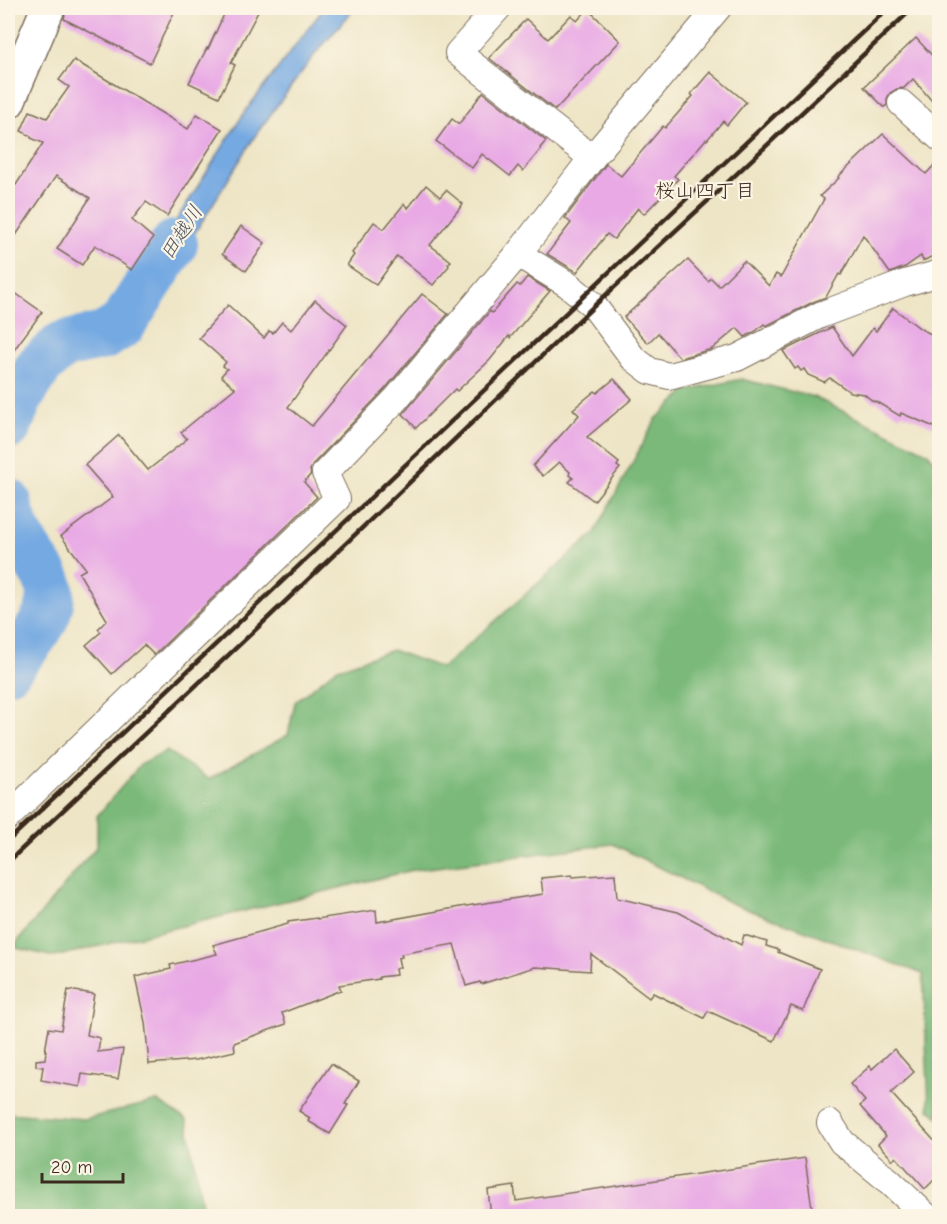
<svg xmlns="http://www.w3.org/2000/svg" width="947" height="1224" font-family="'Comic Neue','Klee One',sans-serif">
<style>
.forest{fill:#7ab979;stroke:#5a724c;stroke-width:1.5}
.water{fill:#75a9e2;stroke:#586a80;stroke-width:1.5}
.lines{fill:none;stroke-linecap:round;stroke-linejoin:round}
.river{stroke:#75a9e2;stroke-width:48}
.building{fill:#e8a9e5}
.street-casing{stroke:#7a6b59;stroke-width:28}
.secondary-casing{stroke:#7a6b59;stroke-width:36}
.street{stroke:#fff;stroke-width:26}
.secondary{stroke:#fff;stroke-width:33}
.rail{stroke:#3b2a1e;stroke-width:4.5}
.labels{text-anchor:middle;stroke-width:4.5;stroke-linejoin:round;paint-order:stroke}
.neighbourhood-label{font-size:20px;fill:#3b2a1e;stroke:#fcf5e5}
.water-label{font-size:20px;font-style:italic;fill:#4f5663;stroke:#fcf5e5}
</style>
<rect width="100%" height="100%" fill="#fcf5e5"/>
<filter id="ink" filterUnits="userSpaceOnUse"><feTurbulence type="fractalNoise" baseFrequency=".0167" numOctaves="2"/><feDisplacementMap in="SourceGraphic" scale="12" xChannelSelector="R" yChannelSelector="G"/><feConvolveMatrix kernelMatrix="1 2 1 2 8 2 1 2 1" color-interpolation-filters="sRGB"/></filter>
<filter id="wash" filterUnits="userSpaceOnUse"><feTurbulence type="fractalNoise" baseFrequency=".008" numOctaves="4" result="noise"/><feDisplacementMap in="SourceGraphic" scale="24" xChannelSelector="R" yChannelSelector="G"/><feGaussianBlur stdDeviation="1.35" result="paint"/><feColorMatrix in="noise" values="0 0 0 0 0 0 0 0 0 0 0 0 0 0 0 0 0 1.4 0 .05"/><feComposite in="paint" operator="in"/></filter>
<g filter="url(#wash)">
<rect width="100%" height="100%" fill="#eee5c6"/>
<!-- forest -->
<g class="forest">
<polygon points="741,379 814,397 927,452 939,466 939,1118 929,1109 923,974 731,903 613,844 413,870 54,957 13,947 97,846 97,816 141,764 167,751 209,779 288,735 295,702 336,669 392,650 442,668 594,534 656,419 686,391"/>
<polygon points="157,1101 187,1120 204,1216 8,1216 8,1113 85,1119"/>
</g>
<!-- water -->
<polygon class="water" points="324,8 355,8 312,58 257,133 147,310 131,292 246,110"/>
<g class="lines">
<!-- river -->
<g class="river">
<polyline points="8,426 19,398 40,365 63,345 104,336 122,325 174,244"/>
<path d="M8 502C11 518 18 535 27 549 45 576 60 587 44 620 37 635 18 655 8 669"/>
</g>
</g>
<g id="blocks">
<!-- building -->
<g class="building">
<polygon points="66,8 176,8 150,63 64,19"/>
<polygon points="227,8 260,8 231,63 235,65 219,97 189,83 207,48 208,49"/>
<polygon points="588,9 620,41 555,110 489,58 526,19 548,39 571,15 577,21"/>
<polygon points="916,38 939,63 939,109 913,79 904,88 897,89 890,93 887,99 887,105 884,107 864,87"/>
<polygon points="74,60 188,129 197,114 222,129 167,216 146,202 132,220 153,238 132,270 95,245 82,265 57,249 90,198 56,176 8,247 8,180 16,185 43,143 31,138 31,136 21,131 30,111 47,118 69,87 59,80"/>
<polygon points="710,72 746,102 727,125 723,121 707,140 706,139 674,176 678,179 644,214 638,208 614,239 607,234 577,272 547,254 571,223 565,218 606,164 621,176 663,126 665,128 693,96 691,94"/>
<polygon points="483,92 546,141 540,148 541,149 523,171 518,166 510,176 482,154 472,168 436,141 452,119 459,124"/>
<polygon points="883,134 926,174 939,160 939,253 923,261 921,256 905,267 890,273 863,235 841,275 839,274 826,297 813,302 766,326 764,324 756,331 745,337 737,328 712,349 680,358 658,333 648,343 624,317 688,260 708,281 711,278 719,286 744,261 769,286 776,274 781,277 824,199 820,196 839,178 838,177"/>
<polygon points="426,185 440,197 446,190 463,204 430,245 451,261 448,264 449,266 433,285 397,256 376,285 347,265 354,255 352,253 374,222 384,229 404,204 408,208"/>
<polygon points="241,226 265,243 246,271 222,254"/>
<polygon points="527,277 550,291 510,338 509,336 490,360 457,391 455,389 416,428 403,414 490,311 492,313 517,284 520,286"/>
<polygon points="8,288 42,312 8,358"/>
<polygon points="422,294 448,314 385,389 314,463 310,470 311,474 304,482 317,497 154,655 144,645 112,674 86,645 101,632 98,629 107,620 79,573 86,569 61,536 113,497 85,465 119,435 148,470 187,439 181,432 235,388 221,376 227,369 223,366 226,362 199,338 228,305 264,338 269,331 273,333 282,322 291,330 315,300 347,325 288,407 312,426"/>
<polygon points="893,308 921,329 939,338 939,429 901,413 900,416 875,401 874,402 864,394 850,392 830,378 824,382 808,375 804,369 801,371 798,367 795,369 783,351 832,327 852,356 873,328 876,331"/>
<polygon points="614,379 632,399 587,437 619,463 617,466 620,468 594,501 569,482 573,478 569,475 570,472 559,462 543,476 533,466 579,415 573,409 595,391 597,393"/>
<polygon points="615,874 617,898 678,912 741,945 744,935 767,942 766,946 779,950 778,952 820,969 803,1011 791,1006 774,1041 708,1011 704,1018 653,993 649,998 591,954 590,971 535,967 481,984 480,982 466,986 454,944 401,954 402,957 398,958 400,968 395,969 396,975 379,977 379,979 339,985 341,990 282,1013 286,1024 234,1043 235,1051 196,1060 149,1064 145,1022 135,977 171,969 170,965 217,954 213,945 288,924 288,922 317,918 317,919 376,910 377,922 460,907 543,894 541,878 572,875 572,877"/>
<polygon points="68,990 94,994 87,1035 100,1038 98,1052 123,1049 118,1079 82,1074 80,1087 41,1080 43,1067 36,1066 36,1060 45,1059 46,1051 45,1051 49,1028 61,1030"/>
<polygon points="894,1049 914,1072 891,1093 939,1146 939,1175 925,1189 896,1157 893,1160 878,1144 886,1136 860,1106 865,1101 850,1084 870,1066 872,1069"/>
<polygon points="331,1064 359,1081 345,1104 348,1105 330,1134 308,1121 310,1118 299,1111"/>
<polygon points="805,1158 813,1216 491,1216 488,1190 514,1186 516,1201"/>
</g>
</g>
</g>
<g filter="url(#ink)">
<use href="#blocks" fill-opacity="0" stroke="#7a6b59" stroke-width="1.5"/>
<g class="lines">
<!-- street casing -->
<g class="street-casing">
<g id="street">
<polyline points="498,8 458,53 592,158"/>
<polyline points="901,103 940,138"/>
<polyline points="518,254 567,284 594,306 633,358 650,371 669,376 737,358 820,315 905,283 940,273"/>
<polyline points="8,817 337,499 325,473 396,399 518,254 592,158 718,8"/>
<polyline points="830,1123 842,1142 888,1180 926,1216"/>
</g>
</g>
<!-- secondary casing -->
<g class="secondary-casing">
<polyline id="secondary" points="8,102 48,8"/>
</g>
<!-- street -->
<use href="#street" class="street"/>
<!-- secondary -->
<use href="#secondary" class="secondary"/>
<!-- rail -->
<g class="rail">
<polyline points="8,841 888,8"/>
<polyline points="8,862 269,617 594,306 712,197 913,8"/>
</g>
</g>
</g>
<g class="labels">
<!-- neighbourhood labels -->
<g class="neighbourhood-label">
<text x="705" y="197">桜山四丁目</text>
</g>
<!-- water labels -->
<g class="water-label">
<text transform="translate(181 232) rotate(-57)" y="7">田越川</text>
</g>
</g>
<!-- margin -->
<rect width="947" height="1224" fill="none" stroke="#fcf5e5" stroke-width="30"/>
<!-- scale -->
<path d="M42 1173v9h81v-9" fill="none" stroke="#3b2a1e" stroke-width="3"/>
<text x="51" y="1173" font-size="18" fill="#3b2a1e" stroke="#fcf5e5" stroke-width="4.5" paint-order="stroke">20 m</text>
</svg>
